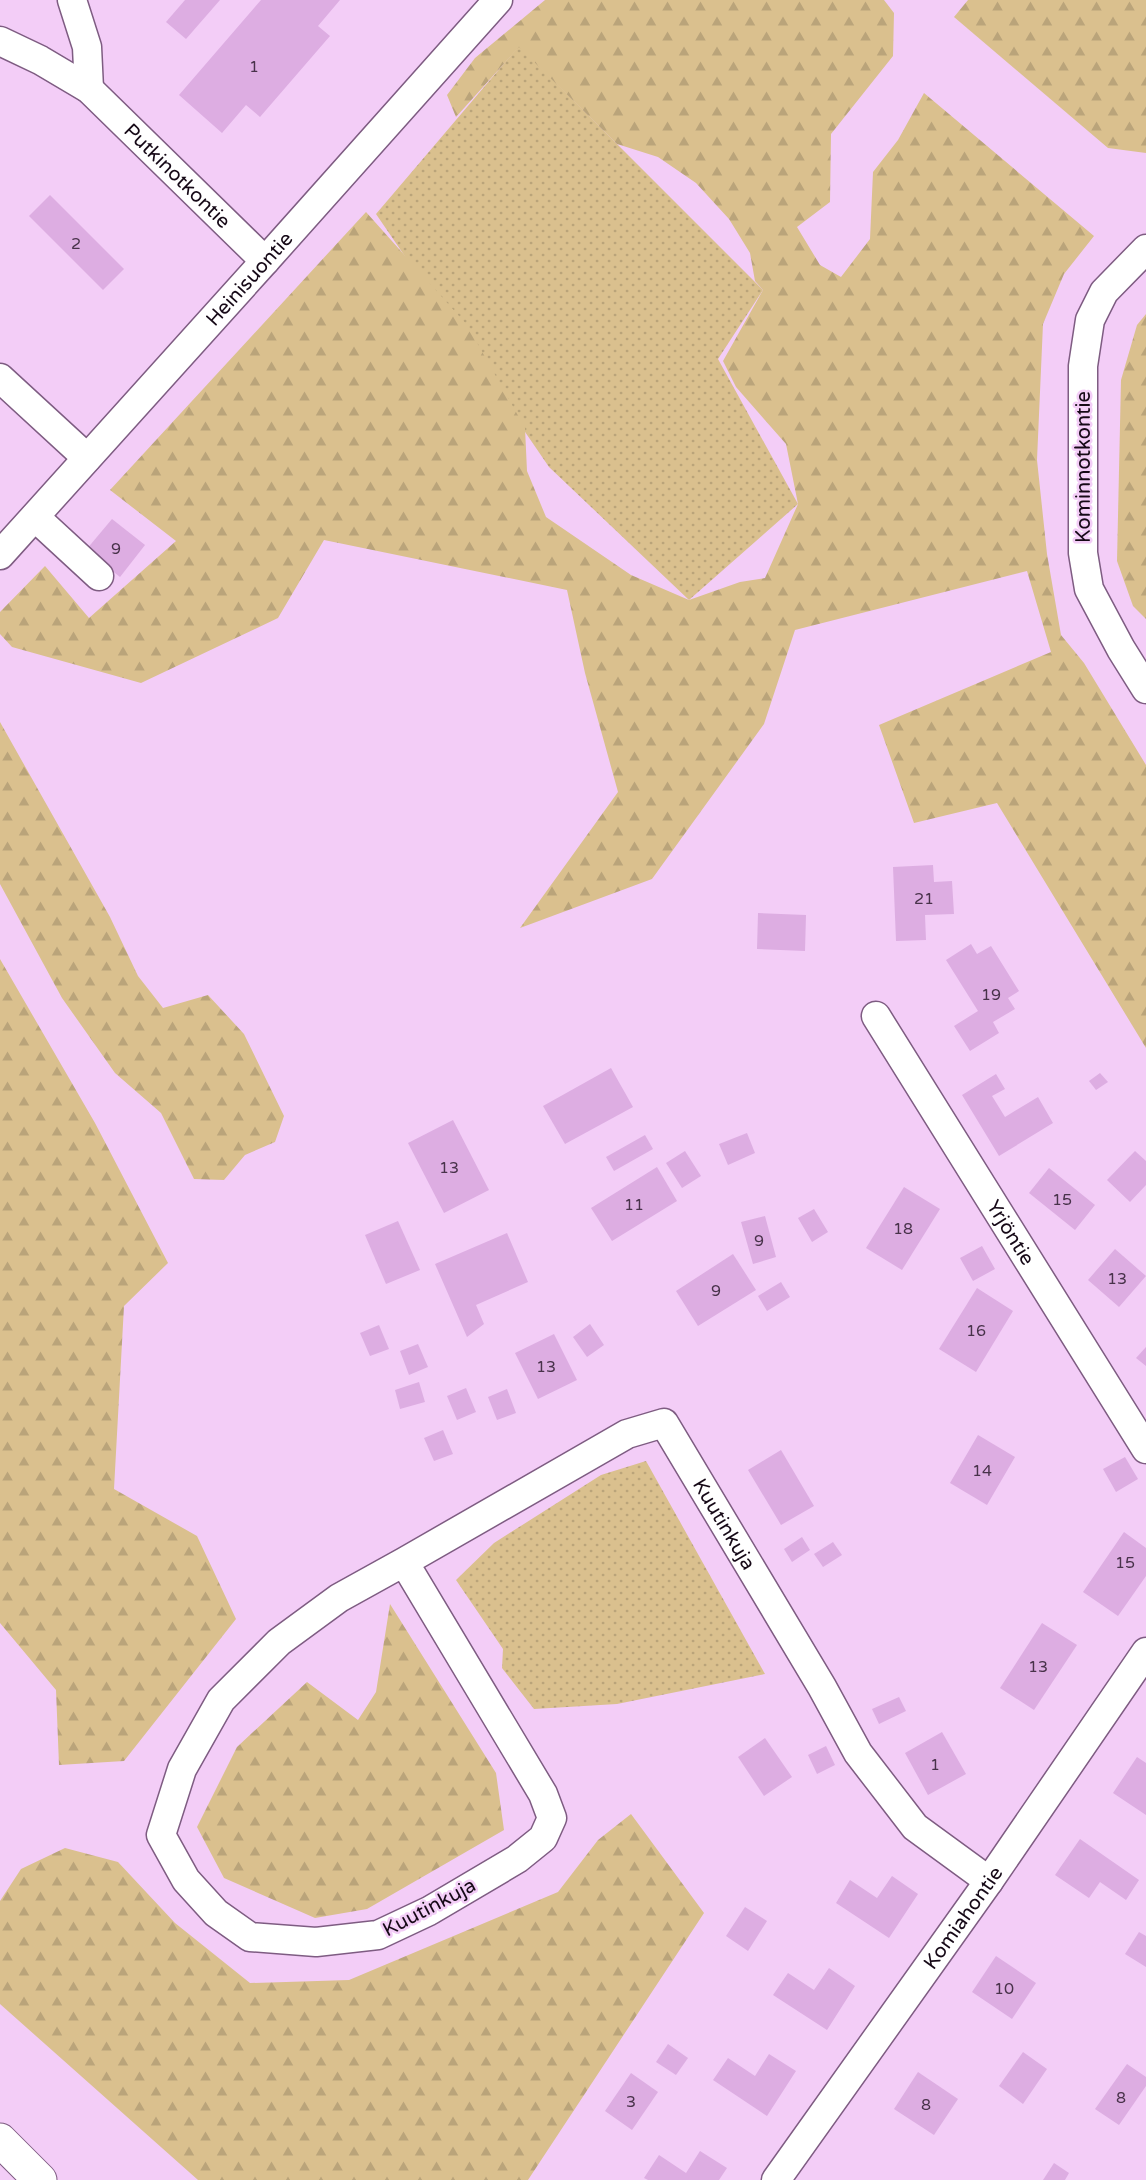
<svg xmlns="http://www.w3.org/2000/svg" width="1146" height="2180" font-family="'Varela Round',sans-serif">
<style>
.grass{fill:url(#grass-dots)}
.forest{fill:url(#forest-firs)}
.building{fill:#ddade2}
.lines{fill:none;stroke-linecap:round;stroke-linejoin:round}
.minor-casing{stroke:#7e5c82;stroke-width:31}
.major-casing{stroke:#7e5c82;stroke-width:35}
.minor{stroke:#fff;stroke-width:28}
.major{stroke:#fff;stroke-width:33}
.labels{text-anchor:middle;stroke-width:5;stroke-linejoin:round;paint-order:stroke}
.number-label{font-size:16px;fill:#48324a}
.street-label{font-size:20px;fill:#160917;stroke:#f3cdf7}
</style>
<defs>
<pattern id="grass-dots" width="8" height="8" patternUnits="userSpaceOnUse" patternTransform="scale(1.5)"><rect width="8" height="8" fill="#dac08e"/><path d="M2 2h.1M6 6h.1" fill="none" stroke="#baa47a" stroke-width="1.8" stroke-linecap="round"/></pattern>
<pattern id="forest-firs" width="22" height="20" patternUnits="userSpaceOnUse" patternTransform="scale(1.5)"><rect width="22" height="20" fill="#dac08e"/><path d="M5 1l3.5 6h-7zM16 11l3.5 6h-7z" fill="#baa47a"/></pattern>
</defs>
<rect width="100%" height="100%" fill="#f3cdf7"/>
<!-- grass -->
<g class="grass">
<polygon points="519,46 763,290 718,359 798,504 689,600 549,467 376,214"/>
<polygon points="646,1461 765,1674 617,1704 534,1709 502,1668 503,1649 456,1580 494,1543 601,1475"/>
</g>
<!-- forest -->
<g class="forest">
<polygon points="545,0 884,0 894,13 893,56 831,134 830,202 797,227 820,265 841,277 870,239 873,172 898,140 924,93 1094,236 1064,274 1043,324 1037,460 1047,554 1061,635 1084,663 1146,765 1146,1048 997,803 914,823 879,725 1051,652 1027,571 795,630 764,724 652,879 520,928 618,792 585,673 567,590 324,540 278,618 141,683 12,647 0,634 0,612 45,566 89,618 176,541 110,490 366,212 467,325 525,428 527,471 546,517 631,575 689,600 740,582 765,578 798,504 786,444 736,387 723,361 763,290 755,281 750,253 729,219 696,183 658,157 617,144 519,47 456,117 447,95 475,58"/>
<polygon points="968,0 1146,0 1146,153 1108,148 954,17"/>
<polygon points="1146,314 1146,619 1133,606 1117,561 1121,380 1137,325"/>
<polygon points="0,722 110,917 138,976 163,1008 208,995 244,1034 284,1116 275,1142 245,1155 224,1180 194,1179 161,1113 115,1073 62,998 0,884"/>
<polygon points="0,959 95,1123 168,1263 124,1306 114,1489 197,1536 236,1619 124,1761 59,1765 56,1690 0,1623"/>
<polygon points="390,1604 496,1773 504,1830 367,1909 315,1918 224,1878 197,1827 237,1747 307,1682 358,1720 376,1692"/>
<polygon points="631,1814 704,1913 528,2180 198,2180 0,2004 0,1901 21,1869 65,1848 118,1862 175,1923 250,1983 349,1980 558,1892 598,1840"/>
</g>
<!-- building -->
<g class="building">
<polygon points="185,0 220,0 186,39 166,22"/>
<polygon points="261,0 340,0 318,26 330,36 260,117 246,105 222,133 179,95"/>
<polygon points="50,195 124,269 103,290 29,216"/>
<polygon points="112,519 145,545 120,577 86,550"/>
<polygon points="933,865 934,882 952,881 954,914 925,915 926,940 896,941 893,867"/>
<polygon points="758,913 806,915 805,951 757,949"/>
<polygon points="971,944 977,954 991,946 1019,991 1008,998 1015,1009 993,1022 999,1033 970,1051 954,1026 978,1011 946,960"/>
<polygon points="611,1068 633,1107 565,1144 543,1106"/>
<polygon points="1100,1073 1108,1082 1096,1090 1089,1081"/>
<polygon points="996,1074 1005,1089 992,1096 1005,1117 1038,1097 1053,1123 999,1156 962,1095"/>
<polygon points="453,1120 489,1190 444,1213 408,1143"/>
<polygon points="747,1133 755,1153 728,1165 719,1144"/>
<polygon points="645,1135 653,1149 614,1171 606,1157"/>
<polygon points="685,1151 701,1176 682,1188 666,1163"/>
<polygon points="1135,1151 1146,1161 1146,1185 1130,1202 1107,1180"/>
<polygon points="657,1167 677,1201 612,1241 591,1208"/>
<polygon points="1049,1168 1095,1205 1075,1230 1029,1193"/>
<polygon points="904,1187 940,1209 902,1270 866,1248"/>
<polygon points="814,1209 828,1232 812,1242 798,1218"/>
<polygon points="765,1216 776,1257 753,1264 741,1222"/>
<polygon points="398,1221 420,1270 386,1284 365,1235"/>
<polygon points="507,1233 528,1282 476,1305 484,1324 467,1337 435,1264"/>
<polygon points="982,1246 995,1269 973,1281 960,1258"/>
<polygon points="1115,1249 1146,1276 1119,1307 1088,1280"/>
<polygon points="733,1254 756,1290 698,1326 676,1291"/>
<polygon points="781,1282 790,1297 767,1311 758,1296"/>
<polygon points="977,1288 1013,1311 976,1372 939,1349"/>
<polygon points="590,1324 604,1345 587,1357 573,1337"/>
<polygon points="379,1325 389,1349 370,1356 360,1333"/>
<polygon points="554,1334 577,1380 538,1399 515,1353"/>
<polygon points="418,1344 428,1367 409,1375 400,1351"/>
<polygon points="1146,1347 1146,1366 1136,1358"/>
<polygon points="419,1382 425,1402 400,1409 395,1390"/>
<polygon points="466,1388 476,1412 457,1420 447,1396"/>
<polygon points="507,1389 516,1413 497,1420 488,1397"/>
<polygon points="443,1430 453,1454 434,1461 424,1438"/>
<polygon points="978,1435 1015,1457 987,1505 950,1483"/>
<polygon points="781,1450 814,1506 781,1525 748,1470"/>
<polygon points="1125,1457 1138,1479 1116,1492 1103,1469"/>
<polygon points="1124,1532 1146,1548 1146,1576 1118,1616 1083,1592"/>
<polygon points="802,1537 810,1550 792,1562 784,1549"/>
<polygon points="833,1542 842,1555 823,1567 814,1554"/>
<polygon points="1042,1623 1077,1645 1034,1710 1000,1688"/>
<polygon points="899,1697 906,1711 879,1724 872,1709"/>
<polygon points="942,1732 966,1774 928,1795 905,1753"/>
<polygon points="765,1738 792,1777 764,1796 738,1757"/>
<polygon points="826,1746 835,1765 817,1774 808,1755"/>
<polygon points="1137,1757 1146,1763 1146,1815 1113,1793"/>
<polygon points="1080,1839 1139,1880 1126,1900 1100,1882 1089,1898 1055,1875"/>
<polygon points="892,1876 918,1894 889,1938 836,1903 850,1880 877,1898"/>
<polygon points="745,1907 767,1921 748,1951 726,1936"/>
<polygon points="1139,1932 1146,1936 1146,1967 1125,1954"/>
<polygon points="996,1956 1036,1983 1012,2019 972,1992"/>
<polygon points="829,1968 855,1986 827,2030 773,1995 788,1973 814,1990"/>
<polygon points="668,2044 688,2058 676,2075 656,2062"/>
<polygon points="1023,2052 1047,2069 1023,2104 999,2086"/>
<polygon points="769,2054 796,2071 767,2116 713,2080 728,2058 755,2076"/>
<polygon points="1127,2064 1146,2077 1146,2086 1119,2125 1095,2109"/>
<polygon points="918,2072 958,2099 934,2135 894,2109"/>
<polygon points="631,2073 658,2092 632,2130 605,2111"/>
<polygon points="700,2151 727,2168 719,2180 648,2180 644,2178 659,2155 686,2173"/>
<polygon points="1054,2163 1069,2173 1065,2180 1043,2180"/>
</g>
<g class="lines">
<!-- minor casing -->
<g class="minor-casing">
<g id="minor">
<polyline points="72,0 87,47 89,89"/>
<path id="s1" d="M0 41 40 60 89 89 265 261"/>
<polyline points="1146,249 1104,292 1090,320 1083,366 1083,553 1089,589 1121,649 1146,689"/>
<polyline points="0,378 87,458"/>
<polyline points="35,517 99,576"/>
<path id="s2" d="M0 555 265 261 498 0"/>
<path id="s3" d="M876 1016 1146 1449"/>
<path id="s4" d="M404 1562 543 1794 552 1818 543 1838 517 1859 429 1911 378 1935 316 1942 250 1937 216 1913 186 1880 161 1835 182 1769 221 1700 279 1642 339 1598 404 1562 627 1434 664 1423 822 1687 858 1753 915 1827 989 1881"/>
<path id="s5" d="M776 2180 989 1881 1146 1652"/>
</g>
</g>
<!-- major casing -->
<g class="major-casing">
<polyline id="major" points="0,2140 40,2180"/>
</g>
<!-- minor -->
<use href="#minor" class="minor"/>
<!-- major -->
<use href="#major" class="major"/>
</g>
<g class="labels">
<!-- number labels -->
<g class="number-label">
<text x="254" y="72">1</text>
<text x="76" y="249">2</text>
<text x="116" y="554">9</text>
<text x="924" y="904">21</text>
<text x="991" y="1000">19</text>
<text x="449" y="1173">13</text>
<text x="1062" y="1205">15</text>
<text x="634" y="1210">11</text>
<text x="903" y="1234">18</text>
<text x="759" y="1246">9</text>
<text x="1117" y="1284">13</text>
<text x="716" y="1296">9</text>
<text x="976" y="1336">16</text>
<text x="546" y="1372">13</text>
<text x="982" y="1476">14</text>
<text x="1125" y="1568">15</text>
<text x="1038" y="1672">13</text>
<text x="935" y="1770">1</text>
<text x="1004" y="1994">10</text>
<text x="1121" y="2103">8</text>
<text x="631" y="2107">3</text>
<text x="926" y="2110">8</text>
</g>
<!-- street labels -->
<g class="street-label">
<text dy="7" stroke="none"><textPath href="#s1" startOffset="225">Putkinotkontie</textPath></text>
<text dy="7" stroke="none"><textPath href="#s2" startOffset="372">Heinisuontie</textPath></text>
<text transform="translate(1083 467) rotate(-90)" y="7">Kominnotkontie</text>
<text dy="7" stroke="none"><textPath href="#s3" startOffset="255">Yrjöntie</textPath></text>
<text dy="7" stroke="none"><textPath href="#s4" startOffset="1569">Kuutinkuja</textPath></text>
<text transform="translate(429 1907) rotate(-28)" y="7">Kuutinkuja</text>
<text dy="7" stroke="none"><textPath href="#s5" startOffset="322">Komiahontie</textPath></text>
</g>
</g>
</svg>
